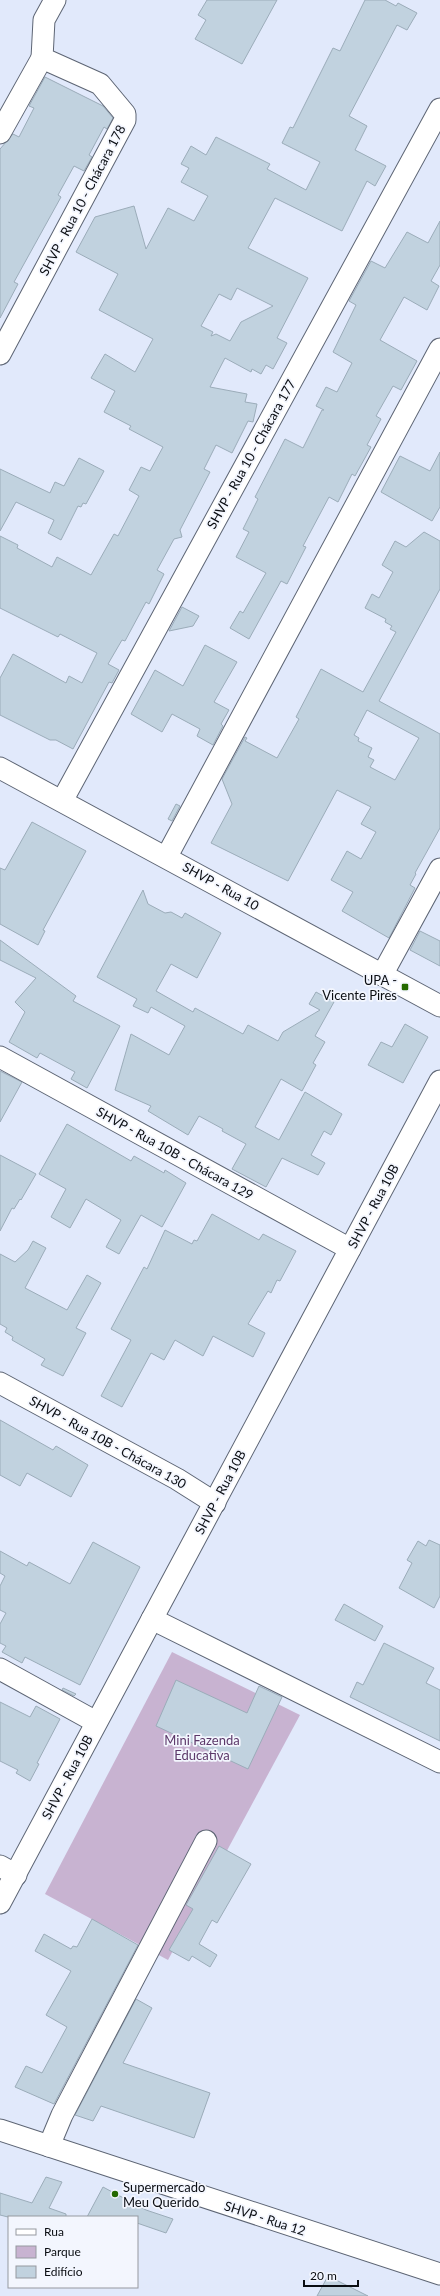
<svg xmlns="http://www.w3.org/2000/svg" width="440" height="2296" font-family="Lato,sans-serif">
<style>
.green{fill:#c8b3d1}
.building{fill:#c1d2df;stroke:#9bacb9;fill-rule:evenodd}
.lines{fill:none;stroke-linecap:round;stroke-linejoin:round}
.minor-casing{stroke:#5d6574;stroke-width:23}
.minor{stroke:#fff;stroke-width:21}
.poi-dot{fill:#246900;stroke:#f3f6fe;stroke-width:1.5}
.labels{text-anchor:middle;stroke-width:3.5;stroke-linejoin:round;paint-order:stroke}
.street-label{font-size:13px;fill:#0a0d12;stroke:#f3f6fe}
.poi-label{font-size:13px;fill:#0a0d12;stroke:#f3f6fe;text-anchor:end}
.park-label{font-size:13px;fill:#5c3869;stroke:#f3f6fe}
</style>
<rect width="100%" height="100%" fill="#e1e9fb"/>
<!-- green -->
<polygon class="green" points="172,1652 300,1715 168,1960 45,1894"/>
<!-- building -->
<g class="building">
<polygon points="207,0 277,0 242,64 195,39 206,20 198,15"/>
<path d="M365 0H385L396 6 398 3 417 13 407 30 397 25 349 116 367 126 355 150 386 166 375 186 367 181 342 231 275 198 248 248 308 278 277 338 287 343 273 369 266 365 261 374 252 369 251 372 225 358 210 387 247 394 245 402 257 404 253 422 248 421 232 453 216 445 204 469 210 472 180 530 182 537 174 539 157 570 164 574 149 604 146 602 125 641 122 640 108 664 119 670 112 683 109 682 73 749 56 740H50L0 715V678L13 654 66 683 69 676 82 683 97 653 60 634 58 637 0 608V536L18 545 17 548 52 567 57 557 91 575 114 534 118 536 139 496 129 490 141 467 150 471 163 447 129 429 131 426 104 412 115 391 91 378 105 354 135 372 153 339 99 310 118 274 76 252 95 217 134 206 146 249 168 208 194 221 208 196 181 182 189 168 181 164 191 146 206 155 216 137 270 164 267 169 306 190 320 162 282 143 290 127 293 128 333 48 340 51ZM237 288 273 306 241 322 230 341 216 334 211 336 213 332 201 326 219 294 231 300Z"/>
<polygon points="45,77 103,106 113,118 107,129 104,127 89,155 92,157 84,171 74,166 58,195 61,197 14,282 18,284 0,318 0,149 13,134 19,137 34,108 29,106"/>
<polygon points="440,221 440,265 431,281 439,286 427,310 404,297 380,340 417,361 401,390 393,386 376,416 381,419 367,445 371,447 355,476 352,474 338,502 329,497 303,546 306,547 287,584 281,581 249,639 230,628 240,611 243,613 266,573 236,557 249,532 243,529 258,499 255,497 285,439 303,448 322,410 324,410 316,406 326,387 337,392 352,363 333,352 356,305 349,301 371,261 385,268 407,232 428,243"/>
<polygon points="440,452 440,507 432,521 381,492 400,456 430,471"/>
<polygon points="79,458 104,471 86,504 83,503 81,507 78,506 61,540 48,533 54,520 16,502 0,531 0,469 50,493 55,482 64,486"/>
<path d="M424 532 440 541V589L379 701 440 734V828L415 873 416 874 410 885 415 888 389 938 342 911 353 892 331 880 347 851 361 859 376 832 361 824 371 807 337 790 288 881 211 843 232 804 222 779 245 737 247 738 245 741 277 758 299 719 296 717 321 669 363 692 396 632 390 629 392 626 385 622 386 619 365 608 372 594 379 598 393 572 382 565 395 541 406 547ZM367 710 419 738 395 780 370 767 374 760 368 757 372 748 358 741 359 738 354 735Z"/>
<polygon points="182,607 199,616 193,626 169,631"/>
<polygon points="205,645 237,662 214,702 229,710 221,724 223,726 213,745 197,736 200,729 172,714 162,732 131,714 155,670 183,686"/>
<polygon points="176,804 180,806 172,821 168,819"/>
<polygon points="32,822 86,851 43,930 45,931 38,945 0,924 0,868 5,870"/>
<polygon points="143,890 148,904 165,913 171,912 182,918 185,913 221,933 197,978 171,964 156,991 193,1012 195,1008 243,1034 248,1025 278,1041 283,1032 320,1010 309,1004 316,992 334,1002 315,1036 325,1042 313,1063 316,1065 302,1091 281,1079 255,1127 279,1140 305,1092 342,1114 331,1135 324,1131 311,1155 325,1163 318,1175 282,1158 266,1187 232,1169 246,1144 222,1131 223,1129 199,1116 188,1135 148,1111 151,1106 115,1090 131,1034 169,1055 185,1026 151,1007 148,1013 133,1006 137,999 97,977"/>
<polygon points="420,931 440,941 440,966 410,950"/>
<polygon points="0,940 76,996 73,1001 120,1026 87,1088 71,1079 75,1072 40,1053 37,1058 9,1042 25,1012 15,1002 36,978 0,960"/>
<polygon points="405,1024 428,1037 403,1083 368,1065 381,1042 392,1047"/>
<polygon points="0,1071 22,1082 0,1122"/>
<polygon points="67,1124 131,1161 134,1156 164,1173 165,1170 186,1183 162,1227 141,1215 119,1254 106,1247 121,1220 86,1199 70,1228 51,1217 66,1189 39,1174"/>
<polygon points="0,1155 36,1174 21,1200 20,1199 14,1209 12,1208 0,1231"/>
<polygon points="212,1214 259,1240 263,1234 296,1251 280,1281 277,1280 271,1293 268,1291 248,1324 265,1333 253,1357 213,1336 203,1356 175,1340 164,1360 151,1353 122,1407 101,1396 131,1340 111,1329 144,1267 147,1269 165,1230 192,1244 194,1240 197,1241"/>
<polygon points="33,1241 46,1248 25,1288 67,1310 87,1275 101,1283 76,1328 86,1333 63,1376 41,1365 45,1359 12,1340 13,1337 5,1332 7,1328 0,1324 0,1254 15,1262 28,1250"/>
<polygon points="0,1420 53,1450 56,1446 88,1465 71,1497 27,1473 20,1486 0,1475"/>
<polygon points="429,1540 440,1545 440,1596 434,1608 399,1588 412,1563 407,1560 418,1541 426,1546"/>
<polygon points="93,1542 140,1567 80,1685 25,1657 22,1663 2,1652 6,1646 0,1643 0,1624 6,1613 0,1610 0,1586 5,1576 0,1573 0,1551 27,1566 29,1562 70,1584"/>
<polygon points="344,1604 383,1626 375,1641 335,1620"/>
<polygon points="384,1643 434,1668 426,1683 440,1690 440,1741 350,1697 357,1682 363,1685"/>
<polygon points="176,1680 247,1713 259,1686 282,1697 248,1769 156,1726"/>
<polygon points="63,1688 76,1694 74,1696 62,1690"/>
<polygon points="0,1702 30,1717 36,1706 60,1719 37,1763 39,1764 30,1781 16,1773 18,1770 0,1761"/>
<polygon points="219,1846 251,1864 217,1923 212,1920 199,1944 217,1955 210,1967 192,1956 189,1961 169,1950 193,1909 186,1905"/>
<polygon points="92,1919 138,1945 54,2104 15,2087 26,2066 42,2073 67,2027 46,2015 71,1971 35,1951 44,1934 71,1949 73,1946 77,1947"/>
<polygon points="136,1999 152,2008 123,2063 210,2093 194,2138 101,2106 93,2121 75,2115"/>
<polygon points="46,2177 62,2182 49,2208 66,2214 66,2217 8,2217 0,2215 0,2193 32,2203"/>
<polygon points="103,2187 146,2210 173,2219 166,2233 137,2223 137,2217 87,2217"/>
<polygon points="328,2276 368,2296 317,2296"/>
</g>
<g class="lines">
<!-- minor casing -->
<g class="minor-casing">
<g id="minor">
<polyline points="0,133 42,58"/>
<polyline points="0,354 125,120 125,114 100,84 42,58 44,20 55,0"/>
<polyline points="0,768 440,1006"/>
<polyline points="62,801 440,109"/>
<polyline points="167,856 440,349"/>
<polyline points="382,975 440,869"/>
<polyline points="0,1057 350,1249"/>
<polyline points="0,1383 177,1479 215,1503"/>
<polyline points="152,1619 440,1762"/>
<polyline points="0,1669 96,1722"/>
<polyline points="0,1866 16,1875"/>
<polyline points="0,1903 440,1081"/>
<polyline points="0,2130 440,2274"/>
<polyline points="49,2146 62,2115 206,1841"/>
</g>
</g>
<!-- minor -->
<use href="#minor" class="minor"/>
</g>
<!-- markers -->
<g class="poi-dot">
<rect x="401" y="983" width="8" height="8" rx="2"/>
<circle cx="115" cy="2194" r="4"/>
</g>
<g class="labels">
<!-- street labels -->
<g class="street-label">
<text transform="translate(82 200) rotate(-62)" y="5">SHVP - Rua 10 - Chácara 178</text>
<text transform="translate(251 454) rotate(-61)" y="5">SHVP - Rua 10 - Chácara 177</text>
<text transform="translate(221 886) rotate(29)" y="5">SHVP - Rua 10</text>
<text transform="translate(175 1153) rotate(29)" y="5">SHVP - Rua 10B - Chácara 129</text>
<text transform="translate(373 1206) rotate(-62)" y="5">SHVP - Rua 10B</text>
<text transform="translate(108 1442) rotate(29)" y="5">SHVP - Rua 10B - Chácara 130</text>
<text transform="translate(220 1492) rotate(-62)" y="5">SHVP - Rua 10B</text>
<text transform="translate(67 1777) rotate(-62)" y="5">SHVP - Rua 10B</text>
<text transform="translate(265 2218) rotate(18)" y="5">SHVP - Rua 12</text>
</g>
<!-- poi labels -->
<g class="poi-label">
<text x="397" y="985">UPA -<tspan x="397" dy="15">Vicente Pires</tspan></text>
<text x="123" y="2192" text-anchor="start">Supermercado<tspan x="123" dy="15">Meu Querido</tspan></text>
</g>
<!-- park labels -->
<g class="park-label">
<text x="202" y="1745">Mini Fazenda<tspan x="202" dy="15">Educativa</tspan></text>
</g>
</g>
<!-- legend -->
<rect x="8" y="2216" width="130" height="72" fill="#f3f6fe" stroke="#9699a0"/>
<rect x="16" y="2229" width="20" height="6" fill="#ffffff" stroke="#9699a0"/>
<text x="44" y="2236" font-size="12" fill="#0a0d12">Rua</text>
<rect x="16" y="2246" width="20" height="12" fill="#c8b3d1" stroke="#9699a0"/>
<text x="44" y="2256" font-size="12" fill="#0a0d12">Parque</text>
<rect x="16" y="2266" width="20" height="12" fill="#c1d2df" stroke="#9699a0"/>
<text x="44" y="2276" font-size="12" fill="#0a0d12">Edifício</text>
<!-- scale -->
<path d="M304 2280v6h54v-6" fill="none" stroke="#0a0d12" stroke-width="2"/>
<text x="310" y="2280" font-size="12" fill="#0a0d12" stroke="#f3f6fe" stroke-width="3" paint-order="stroke">20 m</text>
</svg>
